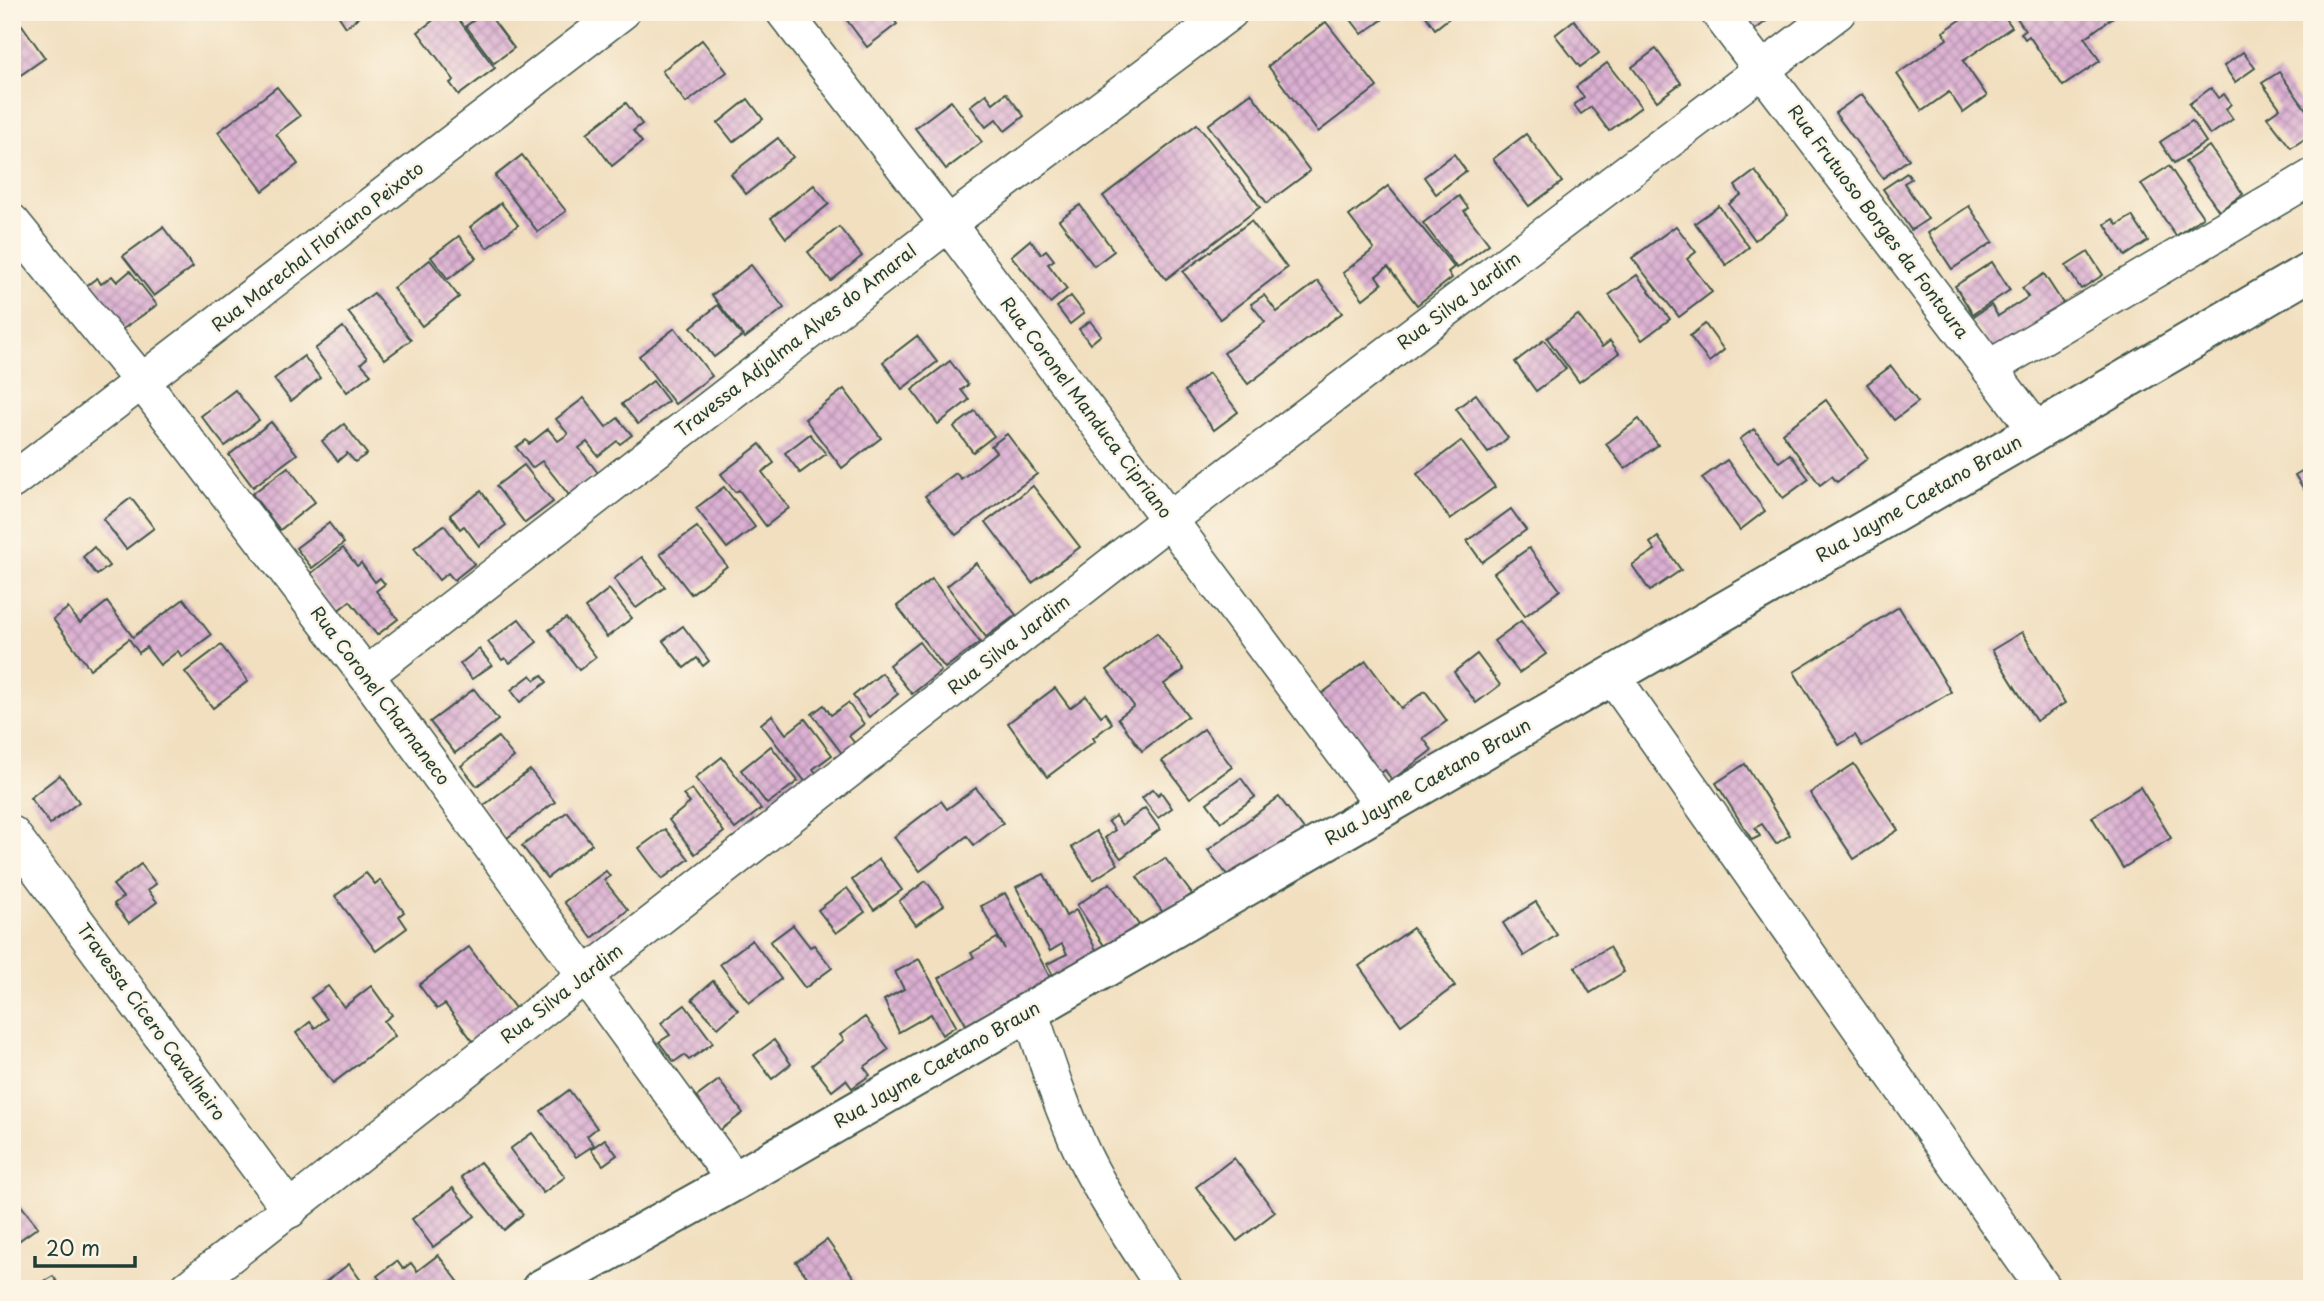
<svg xmlns="http://www.w3.org/2000/svg" width="2324" height="1301" font-family="'Playpen Sans',sans-serif">
<style>
.building{fill:url(#building-cross-hatch)}
.lines{fill:none;stroke-linecap:round;stroke-linejoin:round}
.street-casing{stroke:#3e5549;stroke-width:38}
.secondary-casing{stroke:#3e5549;stroke-width:42}
.street{stroke:#fff;stroke-width:35}
.secondary{stroke:#fff;stroke-width:38}
.labels{text-anchor:middle;stroke-width:5;stroke-linejoin:round;paint-order:stroke}
.street-label{font-size:18px;fill:#1f3d34;stroke:#fcf5e5}
</style>
<defs>
<pattern id="building-cross-hatch" width="8" height="8" patternUnits="userSpaceOnUse" patternTransform="scale(1.75)"><rect width="8" height="8" fill="#dcb0d3"/><path d="M0 0l8 8M0 8l8-8" fill="none" stroke="#b290ac"/></pattern>
</defs>
<rect width="100%" height="100%" fill="#fcf5e5"/>
<filter id="ink" filterUnits="userSpaceOnUse"><feTurbulence type="fractalNoise" baseFrequency=".0143" numOctaves="2"/><feDisplacementMap in="SourceGraphic" scale="14" xChannelSelector="R" yChannelSelector="G"/><feConvolveMatrix kernelMatrix="1 2 1 2 8 2 1 2 1" color-interpolation-filters="sRGB"/></filter>
<filter id="wash" filterUnits="userSpaceOnUse"><feTurbulence type="fractalNoise" baseFrequency=".00686" numOctaves="4" result="noise"/><feDisplacementMap in="SourceGraphic" scale="28" xChannelSelector="R" yChannelSelector="G"/><feGaussianBlur stdDeviation="1.57" result="paint"/><feColorMatrix in="noise" values="0 0 0 0 0 0 0 0 0 0 0 0 0 0 0 0 0 1.4 0 .05"/><feComposite in="paint" operator="in"/></filter>
<g filter="url(#wash)">
<rect width="100%" height="100%" fill="#f1dfbf"/>
<g id="blocks">
<!-- building -->
<g class="building">
<polygon points="341,12 365,12 346,27 338,15"/>
<polygon points="444,12 453,12 495,68 459,95 450,83 454,80 418,32"/>
<polygon points="485,12 487,12 514,48 494,63 466,26"/>
<polygon points="854,12 888,12 897,24 867,47 846,19"/>
<polygon points="1345,12 1376,12 1382,20 1362,34"/>
<polygon points="1423,12 1444,12 1449,18 1435,29"/>
<polygon points="1722,12 1778,12 1743,39"/>
<polygon points="1972,12 2001,12 2012,27 1963,61 1987,96 1963,113 1949,92 1922,111 1897,74 1947,39 1943,32"/>
<polygon points="2013,12 2109,12 2113,17 2085,38 2100,61 2063,86 2029,36 2025,39 2021,33 2025,30"/>
<polygon points="1574,20 1599,53 1580,67 1555,35"/>
<polygon points="1326,22 1377,87 1318,132 1268,66"/>
<polygon points="22,25 45,58 12,81 12,32"/>
<polygon points="702,40 727,72 686,103 662,71"/>
<polygon points="1656,49 1681,83 1657,101 1632,67"/>
<polygon points="2243,52 2255,68 2235,82 2224,66"/>
<polygon points="1607,63 1641,107 1609,131 1591,107 1581,114 1574,105 1584,97 1576,87"/>
<polygon points="2279,72 2312,118 2312,134 2291,148 2267,117 2280,108 2262,83"/>
<polygon points="277,87 300,116 276,134 298,164 263,191 218,132"/>
<polygon points="2211,88 2218,98 2224,94 2231,104 2226,109 2233,119 2210,135 2189,104"/>
<polygon points="1006,93 1024,116 1005,131 996,119 986,127 970,106 986,94 993,103"/>
<polygon points="1251,93 1310,171 1267,203 1208,125"/>
<polygon points="1862,94 1909,159 1883,178 1835,113"/>
<polygon points="748,99 763,119 733,142 718,123"/>
<polygon points="951,101 982,142 946,169 915,128"/>
<polygon points="626,103 642,124 633,131 642,142 612,166 587,133"/>
<polygon points="2192,121 2206,142 2174,163 2160,142"/>
<polygon points="1197,124 1260,207 1166,279 1103,196"/>
<polygon points="1526,134 1562,182 1529,206 1493,159"/>
<polygon points="778,138 793,157 746,194 731,174"/>
<polygon points="2209,146 2243,194 2219,211 2185,162"/>
<polygon points="1454,154 1466,171 1436,194 1424,177"/>
<polygon points="522,155 566,211 538,232 495,176"/>
<polygon points="2169,166 2203,217 2176,236 2141,184"/>
<polygon points="1755,171 1788,215 1755,240 1729,204 1741,195 1735,186"/>
<polygon points="1907,173 1911,179 1904,183 1928,219 1911,230 1883,189"/>
<polygon points="814,185 829,204 786,238 771,218"/>
<polygon points="1388,186 1454,267 1448,272 1452,278 1417,305 1388,267 1376,276 1382,284 1363,299 1343,273 1374,249 1349,216"/>
<polygon points="1459,196 1468,208 1464,211 1489,244 1457,268 1423,223"/>
<polygon points="501,203 518,225 487,248 470,227"/>
<polygon points="1080,205 1114,251 1094,266 1059,220"/>
<polygon points="1719,206 1749,247 1726,265 1695,223"/>
<polygon points="1969,206 1993,242 1952,269 1928,233"/>
<polygon points="2132,216 2148,241 2125,256 2105,224 2113,219 2117,225"/>
<polygon points="1251,221 1287,268 1220,319 1183,272"/>
<polygon points="1676,226 1696,252 1687,259 1712,292 1679,317 1632,258"/>
<polygon points="163,227 193,267 154,296 123,256"/>
<polygon points="839,227 862,256 831,281 808,252"/>
<polygon points="459,236 476,258 448,279 431,257"/>
<polygon points="1030,240 1041,254 1046,250 1054,260 1048,264 1067,289 1050,303 1011,256"/>
<polygon points="2088,252 2103,275 2081,289 2066,266"/>
<polygon points="430,260 459,297 422,326 393,288"/>
<polygon points="1992,262 2010,290 1973,314 1955,286"/>
<polygon points="751,265 784,308 745,338 712,295"/>
<polygon points="130,271 157,305 120,331 86,286 97,278 101,284 112,276 117,282"/>
<polygon points="2044,274 2066,308 1995,354 1971,318 1991,305 1998,316 2028,297 2022,288"/>
<polygon points="1637,275 1670,319 1642,340 1609,295"/>
<polygon points="1318,281 1342,313 1248,384 1224,353 1265,322 1251,304 1264,295 1277,312"/>
<polygon points="374,293 411,340 385,359 348,312"/>
<polygon points="1071,296 1084,313 1070,324 1057,307"/>
<polygon points="718,305 742,336 714,357 691,327"/>
<polygon points="1578,315 1602,347 1610,341 1619,353 1579,382 1547,338"/>
<polygon points="1090,321 1101,335 1090,344 1079,329"/>
<polygon points="1705,324 1724,350 1709,362 1690,336"/>
<polygon points="343,327 367,358 361,363 371,374 347,392 315,349"/>
<polygon points="675,328 712,376 675,404 639,356"/>
<polygon points="917,336 937,362 902,389 883,362"/>
<polygon points="1544,340 1566,369 1536,391 1515,362"/>
<polygon points="304,356 320,378 291,401 274,379"/>
<polygon points="950,361 968,385 961,390 969,400 938,424 912,390"/>
<polygon points="1891,366 1918,402 1894,420 1867,384"/>
<polygon points="1209,373 1238,412 1214,430 1185,391"/>
<polygon points="653,381 668,401 638,424 622,404"/>
<polygon points="844,389 881,438 842,468 805,419"/>
<polygon points="235,390 259,420 225,446 201,416"/>
<polygon points="1476,394 1508,438 1488,453 1456,409"/>
<polygon points="584,398 606,427 618,418 632,435 620,444 617,441 598,456 587,442 579,448 598,473 569,495 542,461 532,468 516,447 526,440 529,444 548,429 558,441 568,434 556,419"/>
<polygon points="1826,400 1868,458 1837,482 1832,476 1820,485 1782,433"/>
<polygon points="975,411 994,436 973,452 954,427"/>
<polygon points="1639,419 1658,445 1625,469 1606,444"/>
<polygon points="271,422 297,454 253,487 229,455"/>
<polygon points="344,424 367,454 355,462 347,453 338,461 322,441"/>
<polygon points="1754,429 1779,462 1790,454 1809,479 1783,498 1740,439"/>
<polygon points="810,434 826,454 800,473 785,453"/>
<polygon points="1007,434 1037,474 956,535 925,496 956,473 961,479 976,468 996,452 991,446"/>
<polygon points="1461,441 1495,487 1450,519 1417,474"/>
<polygon points="760,444 774,463 762,472 789,508 766,526 739,490 735,492 721,474"/>
<polygon points="1727,460 1765,511 1740,530 1702,478"/>
<polygon points="524,465 553,502 525,523 496,486"/>
<polygon points="2312,465 2312,502 2295,475"/>
<polygon points="288,467 315,502 280,530 252,494"/>
<polygon points="1033,486 1080,547 1032,583 986,522"/>
<polygon points="724,487 755,527 727,548 696,508"/>
<polygon points="481,491 506,525 479,546 464,526 460,529 450,515"/>
<polygon points="131,498 154,528 126,549 103,519"/>
<polygon points="1511,509 1526,530 1482,562 1467,541"/>
<polygon points="329,523 344,543 312,568 296,548"/>
<polygon points="444,525 474,564 454,580 448,573 439,580 414,548"/>
<polygon points="697,527 727,566 691,594 660,554"/>
<polygon points="1658,537 1681,570 1650,591 1632,565 1655,550 1650,543"/>
<polygon points="94,547 109,566 97,575 83,557"/>
<polygon points="343,548 357,566 361,563 375,582 380,578 385,584 376,591 398,619 377,635 350,601 336,612 308,576"/>
<polygon points="1529,548 1560,590 1525,616 1494,573"/>
<polygon points="642,557 665,587 636,608 614,579"/>
<polygon points="976,563 1016,615 986,637 947,586"/>
<polygon points="932,579 980,642 945,668 897,606"/>
<polygon points="609,589 632,618 607,637 585,608"/>
<polygon points="184,599 211,635 182,657 178,651 160,665 146,647 139,653 129,639 90,669 53,619 68,608 80,623 107,602 133,637"/>
<polygon points="1899,607 1951,692 1862,746 1855,735 1839,745 1794,672"/>
<polygon points="566,618 596,657 579,670 549,630"/>
<polygon points="519,619 537,642 510,663 505,658 502,660 488,642"/>
<polygon points="1521,621 1546,654 1519,673 1494,641"/>
<polygon points="683,626 709,661 703,666 697,658 684,668 663,641"/>
<polygon points="2022,632 2065,703 2036,721 1992,650"/>
<polygon points="1157,633 1184,670 1164,684 1188,716 1142,751 1118,718 1134,706 1107,670"/>
<polygon points="919,642 941,671 912,694 889,665"/>
<polygon points="221,645 248,681 213,708 185,672"/>
<polygon points="479,649 492,665 472,679 460,664"/>
<polygon points="1477,654 1500,685 1476,703 1454,672"/>
<polygon points="1366,661 1401,708 1425,691 1447,721 1423,738 1432,750 1392,780 1385,770 1372,780 1313,700"/>
<polygon points="882,673 898,694 869,717 853,696"/>
<polygon points="531,675 535,680 542,675 547,682 520,702 511,690"/>
<polygon points="1055,688 1070,708 1086,696 1101,716 1105,713 1112,723 1093,738 1095,741 1047,777 1008,723"/>
<polygon points="474,689 498,720 455,753 430,722"/>
<polygon points="848,703 864,724 849,736 863,754 850,764 812,714 824,705 831,715"/>
<polygon points="772,715 786,734 805,719 832,755 813,769 825,785 814,793 761,724"/>
<polygon points="1204,729 1232,767 1190,798 1162,761"/>
<polygon points="498,737 514,757 477,786 461,766"/>
<polygon points="771,746 798,781 767,804 741,770"/>
<polygon points="722,757 761,809 735,829 695,778"/>
<polygon points="1745,764 1790,835 1776,844 1762,824 1755,828 1760,836 1752,840 1716,783"/>
<polygon points="1854,764 1898,830 1854,859 1810,793"/>
<polygon points="530,770 555,802 507,838 483,806"/>
<polygon points="60,775 79,802 50,824 30,798"/>
<polygon points="1241,778 1255,797 1221,822 1207,803"/>
<polygon points="2140,787 2171,838 2123,868 2092,817"/>
<polygon points="976,788 1003,823 974,845 967,836 920,871 894,837 941,801 947,809"/>
<polygon points="692,789 724,832 695,854 669,820 690,803 683,795"/>
<polygon points="1153,789 1158,795 1161,792 1172,808 1158,818 1142,798"/>
<polygon points="1279,797 1311,839 1235,885 1208,850"/>
<polygon points="1145,808 1160,829 1121,858 1105,838 1115,830 1108,821 1115,816 1122,825"/>
<polygon points="567,812 592,844 547,878 522,846"/>
<polygon points="665,829 689,859 662,879 639,848"/>
<polygon points="1096,831 1118,864 1093,880 1072,847"/>
<polygon points="1165,858 1192,894 1164,914 1137,877"/>
<polygon points="879,859 902,890 874,910 852,880"/>
<polygon points="141,864 156,884 148,890 157,902 129,923 114,904 123,897 113,885"/>
<polygon points="606,871 610,876 604,880 628,910 592,938 564,902"/>
<polygon points="366,873 375,884 380,880 404,912 399,916 407,928 376,951 335,896"/>
<polygon points="1044,874 1066,916 1076,910 1100,958 1056,981 1047,964 1067,954 1062,944 1050,951 1016,887"/>
<polygon points="926,881 944,905 916,925 899,901"/>
<polygon points="1110,883 1141,928 1107,950 1077,905"/>
<polygon points="847,888 865,912 836,933 818,910"/>
<polygon points="1005,893 1052,981 968,1028 939,978 974,957 971,953 997,938 1005,949 981,906"/>
<polygon points="1536,902 1557,935 1524,956 1503,923"/>
<polygon points="793,925 810,947 814,945 832,968 805,988 770,942"/>
<polygon points="1413,928 1455,986 1401,1025 1359,966"/>
<polygon points="752,940 781,979 749,1003 720,964"/>
<polygon points="469,947 518,1012 475,1044 445,1004 437,1009 419,985"/>
<polygon points="1609,947 1624,972 1590,993 1575,967"/>
<polygon points="919,959 956,1026 942,1035 931,1014 899,1032 884,1000 904,989 895,972"/>
<polygon points="713,981 738,1010 718,1028 692,999"/>
<polygon points="328,986 344,1007 371,986 392,1015 384,1021 395,1036 333,1083 296,1033 310,1022 315,1028 327,1019 311,998"/>
<polygon points="685,1005 713,1043 689,1060 684,1055 674,1062 659,1042 670,1035 661,1023"/>
<polygon points="865,1017 889,1049 864,1067 870,1075 852,1088 846,1080 832,1091 812,1065 844,1040 840,1035"/>
<polygon points="774,1040 791,1064 772,1079 754,1055"/>
<polygon points="719,1080 743,1113 715,1134 691,1101"/>
<polygon points="569,1090 597,1128 587,1136 594,1145 576,1157 541,1111"/>
<polygon points="532,1133 565,1177 543,1193 510,1149"/>
<polygon points="605,1139 617,1155 603,1165 591,1149"/>
<polygon points="1234,1158 1275,1212 1237,1241 1196,1187"/>
<polygon points="480,1162 523,1214 504,1230 461,1177"/>
<polygon points="453,1188 475,1216 433,1247 412,1219"/>
<polygon points="12,1194 38,1227 17,1242 12,1235"/>
<polygon points="827,1240 862,1289 816,1289 796,1262"/>
<polygon points="438,1255 464,1289 387,1289 377,1276 397,1261 403,1269 411,1263 417,1271"/>
<polygon points="349,1264 367,1289 316,1289"/>
<polygon points="53,1276 62,1289 31,1289"/>
</g>
</g>
</g>
<g filter="url(#ink)">
<use href="#blocks" fill-opacity="0" stroke="#3e5549" stroke-width="2"/>
<g class="lines">
<!-- street casing -->
<g class="street-casing">
<g id="street">
<polyline points="784,12 948,224 1384,807"/>
<polyline points="1718,12 2037,431"/>
<polyline points="12,222 143,383 366,675 735,1181"/>
<polyline points="1989,368 2312,177"/>
<polyline points="12,481 622,12"/>
<polyline points="366,675 948,224 1230,12"/>
<polyline points="1612,676 2044,1289"/>
<polyline points="12,834 290,1210"/>
<path d="M1030 1011C1046 1060 1062 1110 1084 1156 1106 1201 1138 1247 1165 1289"/>
<polyline points="187,1289 586,975 1169,520 1838,12"/>
</g>
</g>
<!-- secondary casing -->
<g class="secondary-casing">
<polyline id="secondary" points="541,1289 735,1181 2037,431 2312,270"/>
</g>
<!-- street -->
<use href="#street" class="street"/>
<!-- secondary -->
<use href="#secondary" class="secondary"/>
</g>
</g>
<g class="labels">
<!-- street labels -->
<g class="street-label">
<text transform="translate(1878 222) rotate(53)" y="6">Rua Frutuoso Borges da Fontoura</text>
<text transform="translate(318 247) rotate(-38)" y="6">Rua Marechal Floriano Peixoto</text>
<text transform="translate(1459 301) rotate(-37)" y="6">Rua Silva Jardim</text>
<text transform="translate(796 341) rotate(-38)" y="6">Travessa Adjalma Alves do Amaral</text>
<text transform="translate(1086 408) rotate(53)" y="6">Rua Coronel Manduca Cipriano</text>
<text transform="translate(1919 499) rotate(-30)" y="6">Rua Jayme Caetano Braun</text>
<text transform="translate(1009 645) rotate(-38)" y="6">Rua Silva Jardim</text>
<text transform="translate(380 696) rotate(53)" y="6">Rua Coronel Charnaneco</text>
<text transform="translate(1428 782) rotate(-30)" y="6">Rua Jayme Caetano Braun</text>
<text transform="translate(562 994) rotate(-38)" y="6">Rua Silva Jardim</text>
<text transform="translate(151 1022) rotate(54)" y="6">Travessa Cícero Cavalheiro</text>
<text transform="translate(937 1065) rotate(-30)" y="6">Rua Jayme Caetano Braun</text>
</g>
</g>
<!-- margin -->
<rect width="2324" height="1301" fill="none" stroke="#fcf5e5" stroke-width="42"/>
<!-- scale -->
<path d="M35 1256v10h100v-10" fill="none" stroke="#1f3d34" stroke-width="3.5"/>
<text x="46" y="1256" font-size="21" fill="#1f3d34" stroke="#fcf5e5" stroke-width="5" paint-order="stroke">20 m</text>
</svg>
